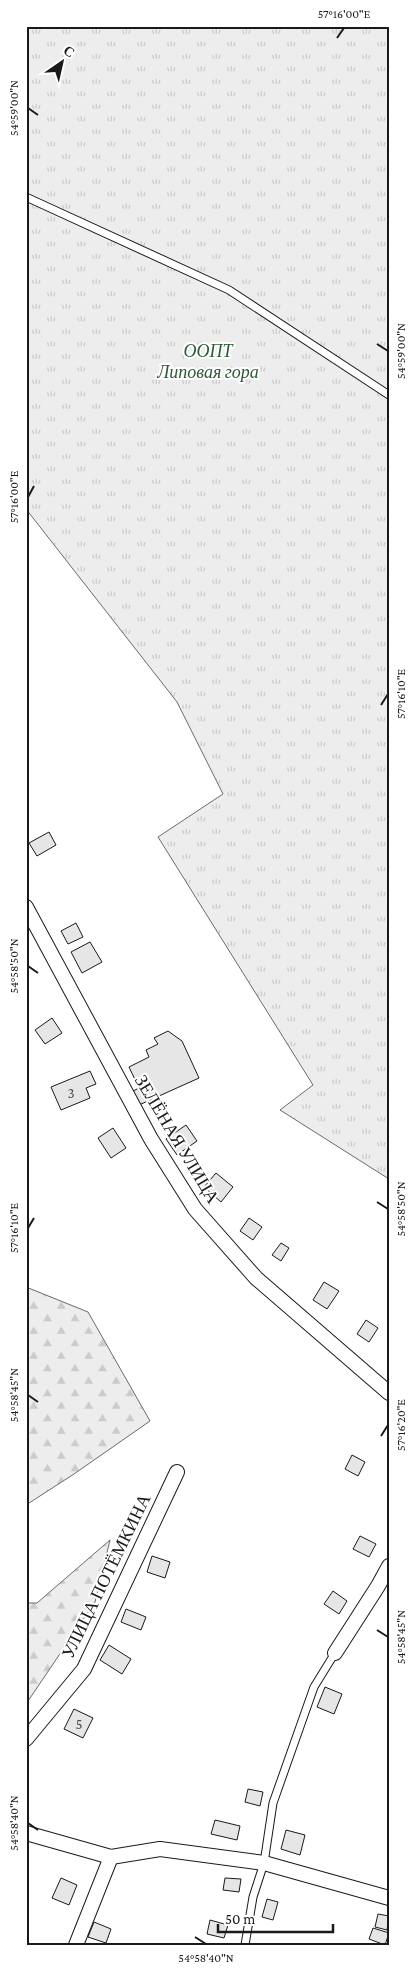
<svg xmlns="http://www.w3.org/2000/svg" width="415" height="1971" font-family="'Crimson Pro',serif">
<style>
.forest{fill:url(#forest-firs);stroke:#6a6a6a}
.park{fill:url(#park-tufts);stroke:#6a6a6a}
.building{fill:#e6e6e6;stroke:#1a1a1a}
.lines{fill:none;stroke-linecap:round;stroke-linejoin:round}
.lane-casing{stroke:#1a1a1a;stroke-width:9}
.street-casing{stroke:#1a1a1a;stroke-width:16}
.lane{stroke:#fff;stroke-width:7}
.street{stroke:#fff;stroke-width:14}
.ticks{fill:none;stroke:#1a1a1a;stroke-width:2}
.labels{text-anchor:middle;stroke-width:4;stroke-linejoin:round;paint-order:stroke}
.number-label{font-size:15px;fill:#4d4d4d}
.park-label{font-size:18px;font-style:italic;fill:#2b5a34;stroke:#fff}
.street-label{font-size:18px;fill:#1a1a1a;stroke:#fff}
.neatline{fill:none;stroke:#1a1a1a;stroke-width:2}
.ticks-label{font-size:12px;text-anchor:middle;fill:#1a1a1a}
</style>
<defs>
<pattern id="forest-firs" width="22" height="20" patternUnits="userSpaceOnUse" patternTransform="scale(1.25)"><rect width="22" height="20" fill="#ededed"/><path d="M5 1l3.5 6h-7zM16 11l3.5 6h-7z" fill="#cbcbcb"/></pattern>
<pattern id="park-tufts" width="24" height="20" patternUnits="userSpaceOnUse" patternTransform="scale(1.25)"><rect width="24" height="20" fill="#ededed"/><path d="M3 7l-1-3M5 7V3M7 7l1-3M15 17l-1-3M17 17v-4M19 17l1-3" fill="none" stroke="#cbcbcb"/></pattern>
</defs>
<rect width="100%" height="100%" fill="#fff"/>
<!-- forest -->
<g class="forest">
<polygon points="26,1287 88,1312 150,1421 74,1474 26,1505"/>
<polygon points="110,1540 95,1602 26,1704 26,1603 37,1603"/>
</g>
<!-- park -->
<polygon class="park" points="26,26 389,26 389,1179 280,1110 313,1085 158,837 223,794 177,702 26,509"/>
<!-- building -->
<g class="building">
<polygon points="49,832 56,845 37,856 29,843"/>
<polygon points="76,923 83,937 68,944 61,931"/>
<polygon points="90,942 102,962 82,973 71,952"/>
<polygon points="52,1018 62,1033 45,1044 35,1030"/>
<polygon points="168,1031 182,1041 199,1078 139,1105 133,1091 139,1088 129,1067 149,1057 146,1050 158,1044 154,1038"/>
<polygon points="90,1071 96,1084 86,1088 90,1098 61,1110 51,1087"/>
<polygon points="186,1125 197,1141 177,1155 166,1139"/>
<polygon points="113,1128 126,1148 111,1158 98,1138"/>
<polygon points="216,1173 233,1187 221,1202 204,1187"/>
<polygon points="249,1218 262,1227 253,1240 240,1231"/>
<polygon points="281,1243 289,1248 281,1261 272,1255"/>
<polygon points="324,1282 339,1291 327,1309 313,1300"/>
<polygon points="366,1320 378,1328 369,1342 357,1334"/>
<polygon points="352,1455 365,1462 358,1476 345,1469"/>
<polygon points="360,1536 376,1544 369,1557 353,1549"/>
<polygon points="152,1556 170,1562 165,1578 147,1572"/>
<polygon points="333,1591 347,1601 339,1614 324,1604"/>
<polygon points="126,1609 146,1617 141,1630 121,1622"/>
<polygon points="109,1645 131,1659 122,1674 100,1660"/>
<polygon points="325,1687 342,1694 334,1714 317,1707"/>
<polygon points="74,1709 93,1718 83,1738 64,1729"/>
<polygon points="248,1789 263,1792 260,1806 245,1802"/>
<polygon points="215,1820 240,1826 237,1840 211,1834"/>
<polygon points="286,1830 305,1835 300,1855 281,1849"/>
<polygon points="61,1878 77,1885 69,1905 52,1898"/>
<polygon points="225,1878 241,1879 239,1892 223,1890"/>
<polygon points="267,1899 278,1902 273,1920 262,1917"/>
<polygon points="378,1914 389,1916 387,1930 375,1927"/>
<polygon points="210,1920 228,1925 224,1938 207,1934"/>
<polygon points="94,1922 111,1929 106,1943 88,1937"/>
<polygon points="373,1928 389,1933 385,1945 369,1939"/>
</g>
<g class="lines">
<!-- lane casing -->
<g class="lane-casing">
<g id="lane">
<polyline points="26,197 229,290 389,395"/>
<polyline points="245,1945 253,1897 264,1863 273,1803 314,1687 335,1653"/>
</g>
</g>
<!-- street casing -->
<g class="street-casing">
<g id="street">
<polyline points="26,907 151,1139 195,1209 256,1278 389,1393"/>
<polyline points="335,1653 378,1586 389,1566"/>
<polyline points="26,1739 84,1669 177,1472"/>
<polyline points="26,1833 111,1857 160,1849 264,1863 389,1898"/>
<polyline points="76,1945 111,1857"/>
</g>
</g>
<!-- lane -->
<use href="#lane" class="lane"/>
<!-- street -->
<use href="#street" class="street"/>
</g>
<!-- ticks -->
<path class="ticks" d="M337 38 344 28M28 108 38 115M377 344 388 351M28 497 34 486M381 705 388 694M28 966 38 973M377 1202 388 1209M28 1228 34 1218M28 1395 38 1402M381 1436 388 1425M377 1630 388 1637M28 1823 38 1830M195 1937 206 1944"/>
<g class="labels">
<!-- number labels -->
<g class="number-label">
<text x="71" y="1098">3</text>
<text x="79" y="1729">5</text>
</g>
<!-- park labels -->
<g class="park-label">
<text x="208" y="357">ООПТ<tspan x="208" dy="21">Липовая гора</tspan></text>
</g>
<!-- street labels -->
<g class="street-label">
<text transform="translate(177 1139) rotate(59)" y="6">ЗЕЛЁНАЯ УЛИЦА</text>
<text transform="translate(106 1576) rotate(-64)" y="6">УЛИЦА ПОТЁМКИНА</text>
</g>
</g>
<!-- border -->
<rect width="415" height="1971" fill="none" stroke="#ffffff" stroke-width="55"/>
<!-- north arrow -->
<g transform="translate(62 62) rotate(34)" stroke="#ffffff" stroke-width="4" paint-order="stroke">
<path d="M0-4L9 19L0 12L-9 19Z" fill="#1a1a1a"/>
<text y="-8" font-size="14" font-weight="bold" text-anchor="middle" fill="#1a1a1a">С</text>
</g>
<!-- scale -->
<path d="M218 1924v8h115v-8" fill="none" stroke="#1a1a1a" stroke-width="2.5"/>
<text x="225" y="1924" font-size="15" fill="#1a1a1a" stroke="#ffffff" stroke-width="4" paint-order="stroke">50 m</text>
<rect x="28" y="28" width="360" height="1916" class="neatline"/>
<g class="ticks-label">
<text x="344" y="18">57°16'00"E</text>
<text transform="translate(14 108) rotate(-90)" y="4">54°59'00"N</text>
<text transform="translate(401 351) rotate(-90)" y="4">54°59'00"N</text>
<text transform="translate(14 497) rotate(-90)" y="4">57°16'00"E</text>
<text transform="translate(401 694) rotate(-90)" y="4">57°16'10"E</text>
<text transform="translate(14 966) rotate(-90)" y="4">54°58'50"N</text>
<text transform="translate(401 1209) rotate(-90)" y="4">54°58'50"N</text>
<text transform="translate(14 1228) rotate(-90)" y="4">57°16'10"E</text>
<text transform="translate(14 1395) rotate(-90)" y="4">54°58'45"N</text>
<text transform="translate(401 1425) rotate(-90)" y="4">57°16'20"E</text>
<text transform="translate(401 1637) rotate(-90)" y="4">54°58'45"N</text>
<text transform="translate(14 1823) rotate(-90)" y="4">54°58'40"N</text>
<text x="206" y="1962">54°58'40"N</text>
</g>
</svg>
